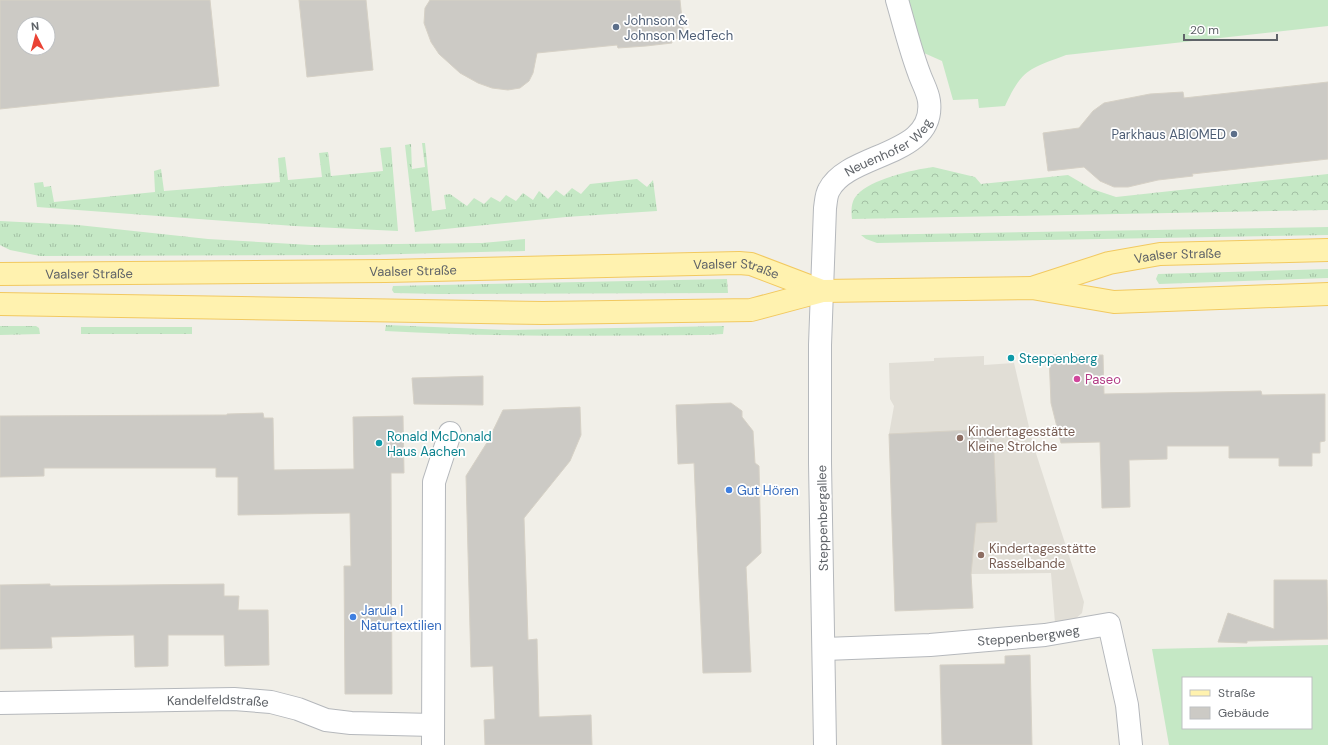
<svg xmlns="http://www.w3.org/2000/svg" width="1328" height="745" font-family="'DM Sans',sans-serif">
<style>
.education{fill:#e1ded6}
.grass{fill:url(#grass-tufts)}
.forest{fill:url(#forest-crowns)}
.garden{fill:#c5e8c5;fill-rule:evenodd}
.building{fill:#cccac5;stroke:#d6d1c6;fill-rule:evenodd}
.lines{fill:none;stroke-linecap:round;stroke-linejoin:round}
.minor-casing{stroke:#b5b8bc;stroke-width:24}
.primary-casing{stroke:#f2c960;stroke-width:24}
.minor{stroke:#fff;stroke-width:22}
.primary{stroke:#fff2af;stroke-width:22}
.service-dot{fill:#5c6f8a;stroke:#fff;stroke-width:1.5}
.culture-dot{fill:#0f9aa8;stroke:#fff;stroke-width:1.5}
.hotel-dot{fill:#d1479c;stroke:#fff;stroke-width:1.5}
.education-dot{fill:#8d6e63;stroke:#fff;stroke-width:1.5}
.shop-dot{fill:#3f7fe0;stroke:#fff;stroke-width:1.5}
.labels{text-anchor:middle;stroke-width:3.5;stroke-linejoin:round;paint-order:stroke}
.service-label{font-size:13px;fill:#4e5e75;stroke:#fff;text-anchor:start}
.street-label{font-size:13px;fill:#5f6368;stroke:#fff}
.culture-label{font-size:13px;fill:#0d838f;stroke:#fff;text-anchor:start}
.hotel-label{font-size:13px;fill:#b23c85;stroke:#fff;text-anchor:start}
.education-label{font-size:13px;fill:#785e54;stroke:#fff;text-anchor:start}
.shop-label{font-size:13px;fill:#366cbe;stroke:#fff;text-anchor:start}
</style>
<defs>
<pattern id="grass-tufts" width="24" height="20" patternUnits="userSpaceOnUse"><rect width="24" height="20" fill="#c5e8c5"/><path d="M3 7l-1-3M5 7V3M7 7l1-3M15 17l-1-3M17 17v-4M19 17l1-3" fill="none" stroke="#a3c0a4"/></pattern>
<pattern id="forest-crowns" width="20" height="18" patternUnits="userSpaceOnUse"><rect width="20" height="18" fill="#c5e8c5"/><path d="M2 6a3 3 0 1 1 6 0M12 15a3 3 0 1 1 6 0" fill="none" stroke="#a3c0a4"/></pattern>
</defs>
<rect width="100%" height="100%" fill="#f1efe8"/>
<!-- education -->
<polygon class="education" points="984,356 984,365 1014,363 1033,444 1084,602 1082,613 1074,620 1055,623 1051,573 971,574 889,434 894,406 890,399 889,363 934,361 934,358"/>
<!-- grass -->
<g class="grass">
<polygon points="422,143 425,143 432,211 446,209 444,195 450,194 467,206 474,198 484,204 491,197 500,202 506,195 516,201 523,193 533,200 539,191 548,199 556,190 564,196 572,188 581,194 590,184 637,179 647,187 653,180 657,211 566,217 415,232 405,145 411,144 412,169 425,167"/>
<polygon points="391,147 398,231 294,226 37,207 34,183 43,182 44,187 51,186 54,202 155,192 154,171 161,169 164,191 280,182 278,158 285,157 288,180 322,177 319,153 328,152 331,176 383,171 380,148"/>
<polygon points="0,221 78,225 208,239 311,245 482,243 525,239 525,251 364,255 40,256 10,250 0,245"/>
<polygon points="1328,227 1328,235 877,243 866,239 861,235"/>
<polygon points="1328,269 1328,278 1159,284 1156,279 1158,274"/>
<polygon points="727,279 728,293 439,294 394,293 392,290 393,286"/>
<path d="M386 325 506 330 724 326 723 334 706 335C599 336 492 337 385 331Z"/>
<polygon points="0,326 36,326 39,328 40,334 0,335"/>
<rect x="81" y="327" width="111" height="7"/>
</g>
<!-- forest -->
<path class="forest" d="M933 167 975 177 981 184 1068 175 1092 189 1116 197 1328 174V210L852 219C851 211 851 201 857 195 871 179 912 170 933 167Z"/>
<!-- garden -->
<g class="garden">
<path d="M908 0H1328V26L1066 55C1029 69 1022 69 1005 106L979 108 978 99 953 100 942 61 924 53 913 21Z"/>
<path d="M1328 645V745H1169L1152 649ZM1183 678H1311V728H1183Z"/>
</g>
<!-- building -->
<g class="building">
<path d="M0 0H210L219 86 0 109ZM24 24H48V48H24Z"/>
<polygon points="299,0 366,0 373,70 307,77"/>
<polygon points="430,0 680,0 684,38 671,39 672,43 646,46 618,48 617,45 537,53 533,73 529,81 520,88 508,90 492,88 478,83 460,73 439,54 431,42 424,23 425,8"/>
<polygon points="1328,82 1328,159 1192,174 1193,176 1158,180 1128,187 1114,187 1100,181 1084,167 1048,171 1043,133 1079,128 1093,111 1104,103 1150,94 1183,92 1184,98"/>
<polygon points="1049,355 1103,355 1104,394 1261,391 1262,395 1325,394 1325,441 1320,442 1320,453 1312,453 1312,466 1279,466 1279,458 1229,458 1229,446 1167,446 1167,459 1129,460 1130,507 1102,508 1100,442 1061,443 1051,403"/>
<polygon points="483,376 483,405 414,404 412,378"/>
<polygon points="731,403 742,411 742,417 753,431 755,463 759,466 761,553 746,567 751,672 703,673 694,463 678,464 676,405"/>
<polygon points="580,407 581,435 570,461 524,518 528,640 537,639 539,717 591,715 592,745 485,745 484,720 495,719 493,666 471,667 466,476 488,441 503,410"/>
<polygon points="263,413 264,418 273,418 274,470 354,469 353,417 403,416 404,473 391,473 392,694 345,694 344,566 351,566 350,513 238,515 238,477 216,477 216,468 44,468 44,476 0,477 0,416 227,415 227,414"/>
<polygon points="993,429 997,522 976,523 971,574 973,608 895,611 889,434"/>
<polygon points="1274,580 1327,580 1328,639 1247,641 1247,643 1218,642 1228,613 1274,629"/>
<polygon points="50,584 50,586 224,584 224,596 239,596 238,610 268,610 269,665 225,666 224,635 168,635 168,666 135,667 134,635 51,637 52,648 0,649 0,585"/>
<polygon points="1030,655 1032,745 942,745 940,665 1005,664 1005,656"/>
</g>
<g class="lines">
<!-- minor casing -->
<g class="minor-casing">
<g id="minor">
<path id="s1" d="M825 649 930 645 1045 635 1109 624 1127 705 1131 745"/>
<path id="s2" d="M0 703 234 699 271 702 298 709 326 720 351 723 433 725"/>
<polyline points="433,745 434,482 450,433"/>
<path id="s3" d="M825 745 820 463V345L825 208C826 202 826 195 829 190 848 152 936 157 929 101 928 92 922 82 919 73 910 49 904 24 897 0"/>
</g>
</g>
<!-- primary casing -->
<g class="primary-casing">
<g id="primary">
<path id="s4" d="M0 274 386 271 739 263 751 264 822 291"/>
<path id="s5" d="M1035 287 1109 263 1160 254 1328 250"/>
<polyline points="0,304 543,313 751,310 822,291 1032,288 1114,302 1328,294"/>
</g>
</g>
<!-- minor -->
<use href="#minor" class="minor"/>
<!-- primary -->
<use href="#primary" class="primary"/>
</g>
<!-- markers -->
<g class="service-dot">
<circle cx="616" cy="27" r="4"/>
<circle cx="1234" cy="134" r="4"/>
</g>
<g class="culture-dot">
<circle cx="1011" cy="358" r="4"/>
<circle cx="379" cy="443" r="4"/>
</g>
<circle class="hotel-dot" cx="1077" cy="379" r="4"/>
<g class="education-dot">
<circle cx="960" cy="438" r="4"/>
<circle cx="981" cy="555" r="4"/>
</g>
<g class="shop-dot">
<circle cx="729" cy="490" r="4"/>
<circle cx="353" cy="617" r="4"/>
</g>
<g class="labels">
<!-- service labels -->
<g class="service-label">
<text x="624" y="25">Johnson &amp;<tspan x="624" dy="15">Johnson MedTech</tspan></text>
<text x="1226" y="139" text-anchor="end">Parkhaus ABIOMED</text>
</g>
<!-- street labels -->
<g class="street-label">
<text dy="5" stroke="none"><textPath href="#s3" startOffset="630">Neuenhofer Weg</textPath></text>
<text dy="5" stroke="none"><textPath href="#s5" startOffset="147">Vaalser Straße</textPath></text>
<text dy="5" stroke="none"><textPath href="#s4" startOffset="413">Vaalser Straße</textPath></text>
<text dy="5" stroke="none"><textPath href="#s4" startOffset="737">Vaalser Straße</textPath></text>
<text dy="5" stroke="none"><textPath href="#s4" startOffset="89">Vaalser Straße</textPath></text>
<text transform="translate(822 518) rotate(-91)" y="5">Steppenbergallee</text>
<text dy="5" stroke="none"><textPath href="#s1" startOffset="204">Steppenbergweg</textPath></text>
<text dy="5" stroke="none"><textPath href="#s2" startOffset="218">Kandelfeldstraße</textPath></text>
</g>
<!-- culture labels -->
<g class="culture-label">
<text x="1019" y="363">Steppenberg</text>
<text x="387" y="441">Ronald McDonald<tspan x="387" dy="15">Haus Aachen</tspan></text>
</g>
<!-- hotel labels -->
<g class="hotel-label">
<text x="1085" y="384">Paseo</text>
</g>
<!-- education labels -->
<g class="education-label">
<text x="968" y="436">Kindertagesstätte<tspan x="968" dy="15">Kleine Strolche</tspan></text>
<text x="989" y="553">Kindertagesstätte<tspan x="989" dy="15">Rasselbande</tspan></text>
</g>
<!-- shop labels -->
<g class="shop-label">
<text x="737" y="495">Gut Hören</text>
<text x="361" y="615">Jarula |<tspan x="361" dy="15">Naturtextilien</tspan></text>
</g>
</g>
<!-- legend -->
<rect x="1182" y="677" width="130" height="52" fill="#ffffff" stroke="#bfc1c3"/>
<rect x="1190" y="690" width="20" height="6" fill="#fff2af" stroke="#bfc1c3"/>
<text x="1218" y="697" font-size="12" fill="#5f6368">Straße</text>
<rect x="1190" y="707" width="20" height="12" fill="#cccac5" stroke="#bfc1c3"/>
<text x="1218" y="717" font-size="12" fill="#5f6368">Gebäude</text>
<!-- north arrow -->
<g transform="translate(36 36) rotate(354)"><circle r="19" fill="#ffffff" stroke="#bfc1c3"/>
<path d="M0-3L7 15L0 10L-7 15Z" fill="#ea4335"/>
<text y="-6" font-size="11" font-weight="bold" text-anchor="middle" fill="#5f6368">N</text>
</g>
<!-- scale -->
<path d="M1184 34v6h93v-6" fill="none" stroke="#5f6368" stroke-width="2"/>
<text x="1190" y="34" font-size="12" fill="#5f6368" stroke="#ffffff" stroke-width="3" paint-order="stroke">20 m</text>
</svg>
